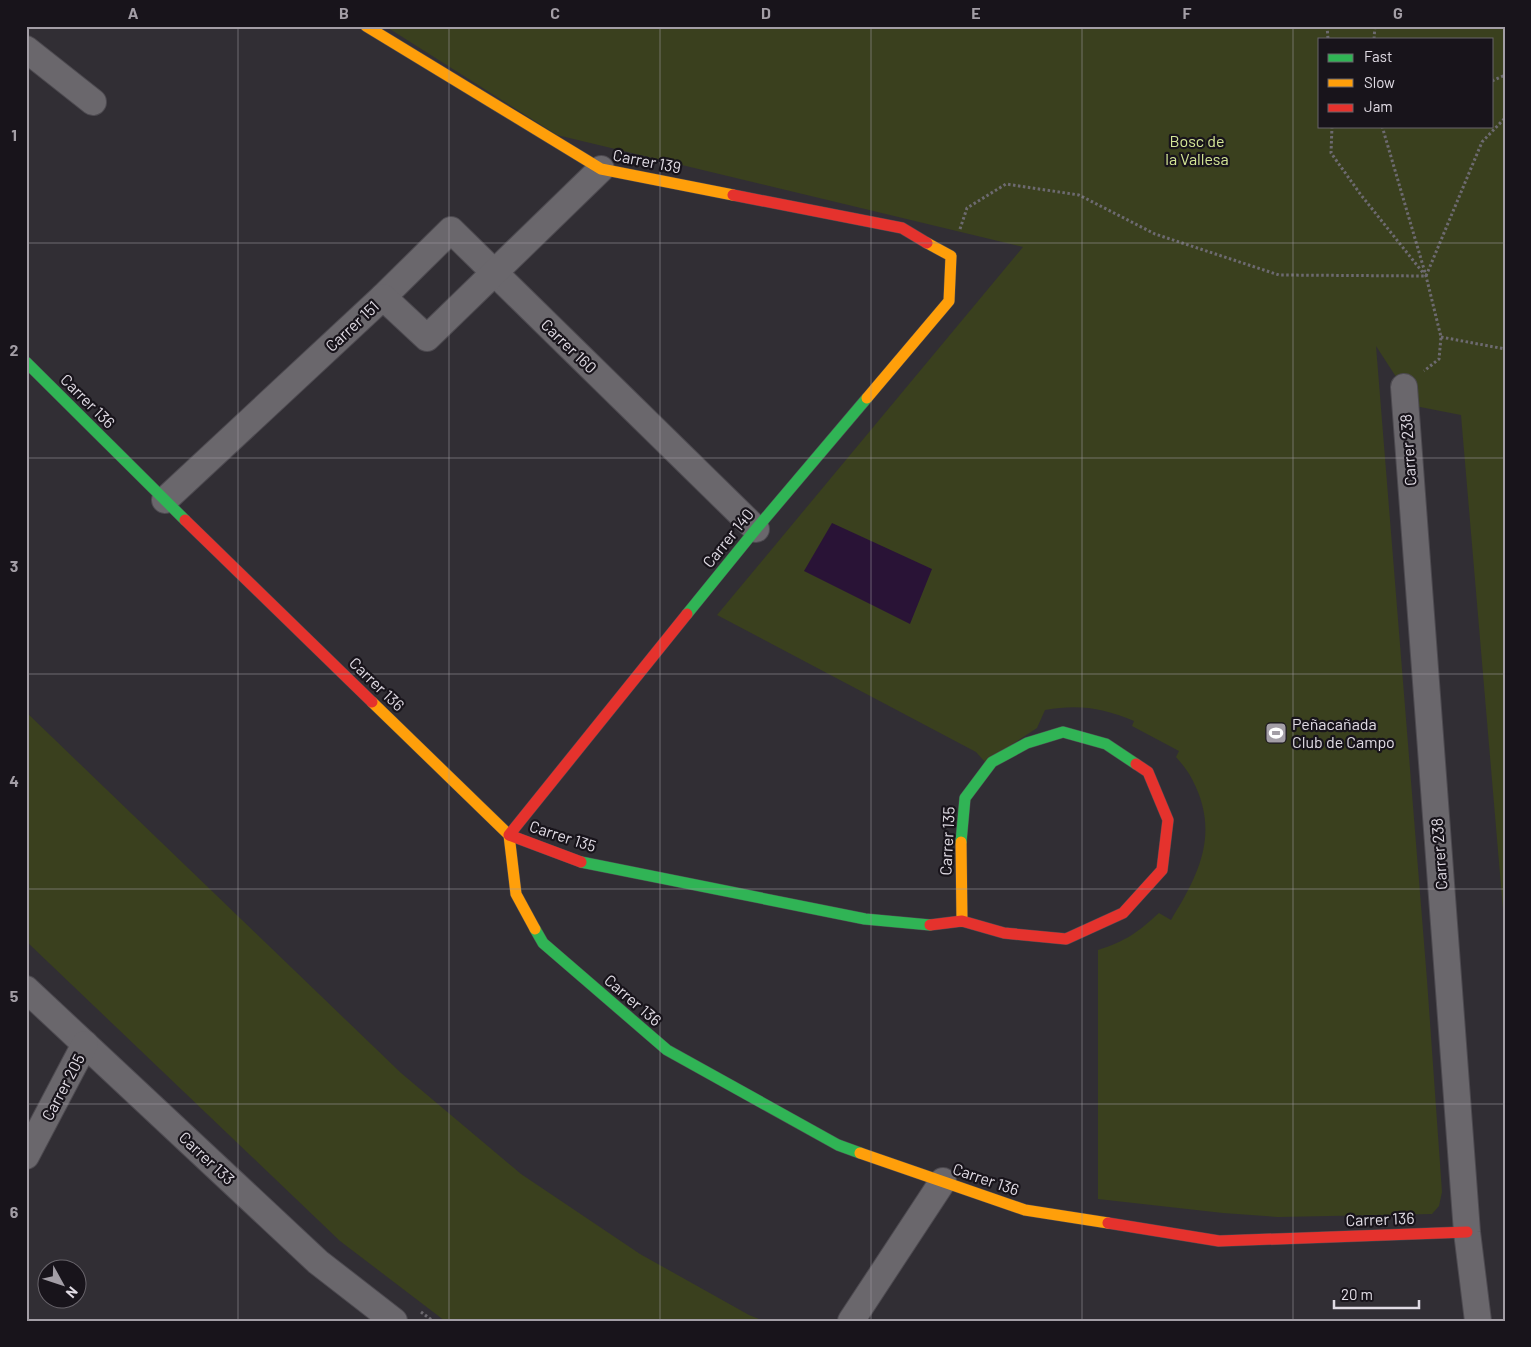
<svg xmlns="http://www.w3.org/2000/svg" width="1531" height="1347" font-family="Barlow,sans-serif">
<style>
.green{fill:#3a401e;fill-rule:evenodd}
.water{fill:#291336}
.lines{fill:none;stroke-linecap:round;stroke-linejoin:round}
.street-casing{stroke:#4d4a50;stroke-width:28}
.fast-casing{stroke:#4d4a50;stroke-width:12}
.slow-casing{stroke:#4d4a50;stroke-width:12}
.jam-casing{stroke:#4d4a50;stroke-width:12}
.path{stroke:#6d6a70;stroke-width:3;stroke-dasharray:2.5 2.5;stroke-linecap:butt}
.street{stroke:#6a676c;stroke-width:26}
.fast{stroke:#30b455;stroke-width:11}
.slow{stroke:#ff9f0a;stroke-width:11}
.jam{stroke:#e5322d;stroke-width:11}
.grid{fill:none;stroke:#a39ea6;stroke-width:1;stroke-opacity:0.55}
.labels{text-anchor:middle;stroke-width:4.5;stroke-linejoin:round;paint-order:stroke}
.park-label{font-size:16px;fill:#d5e797;stroke:#18141b}
.street-label{font-size:16px;fill:#e0dbe4;stroke:#18141b}
.poi-label{font-size:16px;fill:#e0dbe4;stroke:#18141b;text-anchor:start}
.neatline{fill:none;stroke:#a39ea6;stroke-width:2}
.grid-label{font-size:16px;text-anchor:middle;font-weight:bold;fill:#a39ea6}
</style>
<rect width="100%" height="100%" fill="#312e34"/>
<!-- green -->
<g class="green">
<path d="M385 26H1505V933L1461 415 1415 406 1376 346 1427 980 1442 1192 1439 1206 1432 1214 1278 1217 1223 1213 1098 1199V950C1126 941 1137 933 1159 913L1171 920C1200 873 1220 832 1192 779 1188 771 1182 764 1176 757L1179 751 1132 726 1134 721C1103 708 1079 704 1045 710L1037 728 985 762 976 752 717 615 1023 247 557 135ZM1320 39H1492V126H1320Z"/>
<polygon points="26,712 401,1073 521,1174 640,1254 749,1315 764,1321 445,1321 340,1241 26,941"/>
</g>
<!-- water -->
<polygon class="water" points="832,523 932,569 910,624 804,571"/>
<g class="lines">
<!-- street casing -->
<g class="street-casing">
<g id="street">
<polyline points="26,49 93,102"/>
<polyline points="383,297 451,230 756,529"/>
<polyline points="1404,387 1467,1232 1478,1321"/>
<polyline points="165,500 383,297 427,338 601,169"/>
<polyline points="26,989 318,1262 394,1321"/>
<polyline points="26,1156 85,1044"/>
<polyline points="851,1321 943,1181"/>
</g>
</g>
<!-- fast casing -->
<g class="fast-casing">
<g id="fast">
<polyline points="26,362 185,520"/>
<polyline points="687,614 756,529 867,398"/>
<polyline points="961,842 965,798 992,762 1027,743 1063,732 1106,744 1136,764"/>
<polyline points="581,862 865,919 930,925"/>
<polyline points="535,929 543,943 667,1050 838,1145 860,1153"/>
</g>
</g>
<!-- slow casing -->
<g class="slow-casing">
<g id="slow">
<polyline points="366,26 601,169 733,195"/>
<polyline points="867,398 949,301 951,256 927,243"/>
<polyline points="372,702 509,835 516,894 535,929"/>
<polyline points="961,842 962,921"/>
<polyline points="860,1153 1025,1210 1108,1223"/>
</g>
</g>
<!-- jam casing -->
<g class="jam-casing">
<g id="jam">
<polyline points="733,195 902,228 927,243"/>
<polyline points="185,520 372,702"/>
<polyline points="581,862 509,835 687,614"/>
<polyline points="930,925 962,921 1004,933 1066,939 1123,913 1162,870 1168,820 1148,772 1136,764"/>
<polyline points="1108,1223 1219,1241 1467,1232"/>
</g>
</g>
<!-- path -->
<g class="path">
<polyline points="1327,26 1328,39"/>
<polyline points="1374,39 1375,26"/>
<polyline points="1492,81 1505,75"/>
<polyline points="1332,126 1331,153 1361,195 1424,274"/>
<polyline points="1382,126 1426,276 1441,337 1439,359 1424,371"/>
<polyline points="960,229 967,208 1006,184 1079,195 1155,234 1279,275 1426,276"/>
<polyline points="1426,276 1482,142 1505,118"/>
<polyline points="1441,337 1505,349"/>
<polyline points="421,1312 433,1321"/>
</g>
<!-- street -->
<use href="#street" class="street"/>
<!-- fast -->
<use href="#fast" class="fast"/>
<!-- slow -->
<use href="#slow" class="slow"/>
<!-- jam -->
<use href="#jam" class="jam"/>
</g>
<!-- grid -->
<path class="grid" d="M238 26V1321M449 26V1321M660 26V1321M871 26V1321M1082 26V1321M1293 26V1321M26 243H1505M26 458H1505M26 674H1505M26 889H1505M26 1104H1505"/>
<!-- icons -->
<defs>
<g id="stadium-square" transform="scale(1.125)"><rect x="-9" y="-9" width="18" height="18" rx="4" fill="#a39ea6" stroke="#18141b"/><path d="M0-5a6.5 5 0 1 0 0 10a6.5 5 0 1 0 0-10ZM-3.5-1.8h7v3.6h-7Z" fill="#fff"/></g>
</defs>
<g fill-rule="evenodd">
<use href="#stadium-square" x="1276" y="733"/>
</g>
<g class="labels">
<!-- park labels -->
<g class="park-label">
<text x="1197" y="147">Bosc de<tspan x="1197" dy="18">la Vallesa</tspan></text>
</g>
<!-- street labels -->
<g class="street-label">
<text transform="translate(647 161) rotate(11)" y="6">Carrer 139</text>
<text transform="translate(352 326) rotate(-43)" y="6">Carrer 151</text>
<text transform="translate(569 346) rotate(44)" y="6">Carrer 160</text>
<text transform="translate(88 401) rotate(45)" y="6">Carrer 136</text>
<text transform="translate(1408 450) rotate(-94)" y="6">Carrer 238</text>
<text transform="translate(728 538) rotate(-51)" y="6">Carrer 140</text>
<text transform="translate(377 684) rotate(44)" y="6">Carrer 136</text>
<text transform="translate(563 836) rotate(18)" y="6">Carrer 135</text>
<text transform="translate(947 841) rotate(-87)" y="6">Carrer 135</text>
<text transform="translate(1439 854) rotate(-94)" y="6">Carrer 238</text>
<text transform="translate(633 1000) rotate(41)" y="6">Carrer 136</text>
<text transform="translate(63 1087) rotate(-62)" y="6">Carrer 205</text>
<text transform="translate(207 1158) rotate(43)" y="6">Carrer 133</text>
<text transform="translate(986 1179) rotate(19)" y="6">Carrer 136</text>
<text transform="translate(1380 1219) rotate(-2)" y="6">Carrer 136</text>
</g>
<!-- poi labels -->
<g class="poi-label">
<text x="1292" y="730">Peñacañada<tspan x="1292" dy="18">Club de Campo</tspan></text>
</g>
</g>
<!-- border -->
<rect width="1531" height="1347" fill="none" stroke="#18141b" stroke-width="55"/>
<!-- legend -->
<rect x="1318" y="38" width="175" height="90" fill="#18141b" stroke="#68646b"/>
<rect x="1328" y="54" width="25" height="8" fill="#30b455" stroke="#68646b"/>
<text x="1364" y="62" font-size="15" fill="#e0dbe4">Fast</text>
<rect x="1328" y="79" width="25" height="8" fill="#ff9f0a" stroke="#68646b"/>
<text x="1364" y="88" font-size="15" fill="#e0dbe4">Slow</text>
<rect x="1328" y="104" width="25" height="8" fill="#e5322d" stroke="#68646b"/>
<text x="1364" y="112" font-size="15" fill="#e0dbe4">Jam</text>
<!-- north arrow -->
<g transform="translate(62 1284) rotate(130)"><circle r="24" fill="#18141b" stroke="#68646b"/>
<path d="M0-4L9 19L0 12L-9 19Z" fill="#a39ea6"/>
<text y="-8" font-size="14" font-weight="bold" text-anchor="middle" fill="#e0dbe4">N</text>
</g>
<!-- scale -->
<path d="M1334 1300v8h85v-8" fill="none" stroke="#e0dbe4" stroke-width="2.5"/>
<text x="1341" y="1300" font-size="15" fill="#e0dbe4" stroke="#18141b" stroke-width="4" paint-order="stroke">20 m</text>
<rect x="28" y="28" width="1476" height="1292" class="neatline"/>
<g class="grid-label">
<text x="133" y="19">A</text>
<text x="344" y="19">B</text>
<text x="555" y="19">C</text>
<text x="766" y="19">D</text>
<text x="976" y="19">E</text>
<text x="1187" y="19">F</text>
<text x="1398" y="19">G</text>
<text x="14" y="141">1</text>
<text x="14" y="356">2</text>
<text x="14" y="572">3</text>
<text x="14" y="787">4</text>
<text x="14" y="1002">5</text>
<text x="14" y="1218">6</text>
</g>
</svg>
